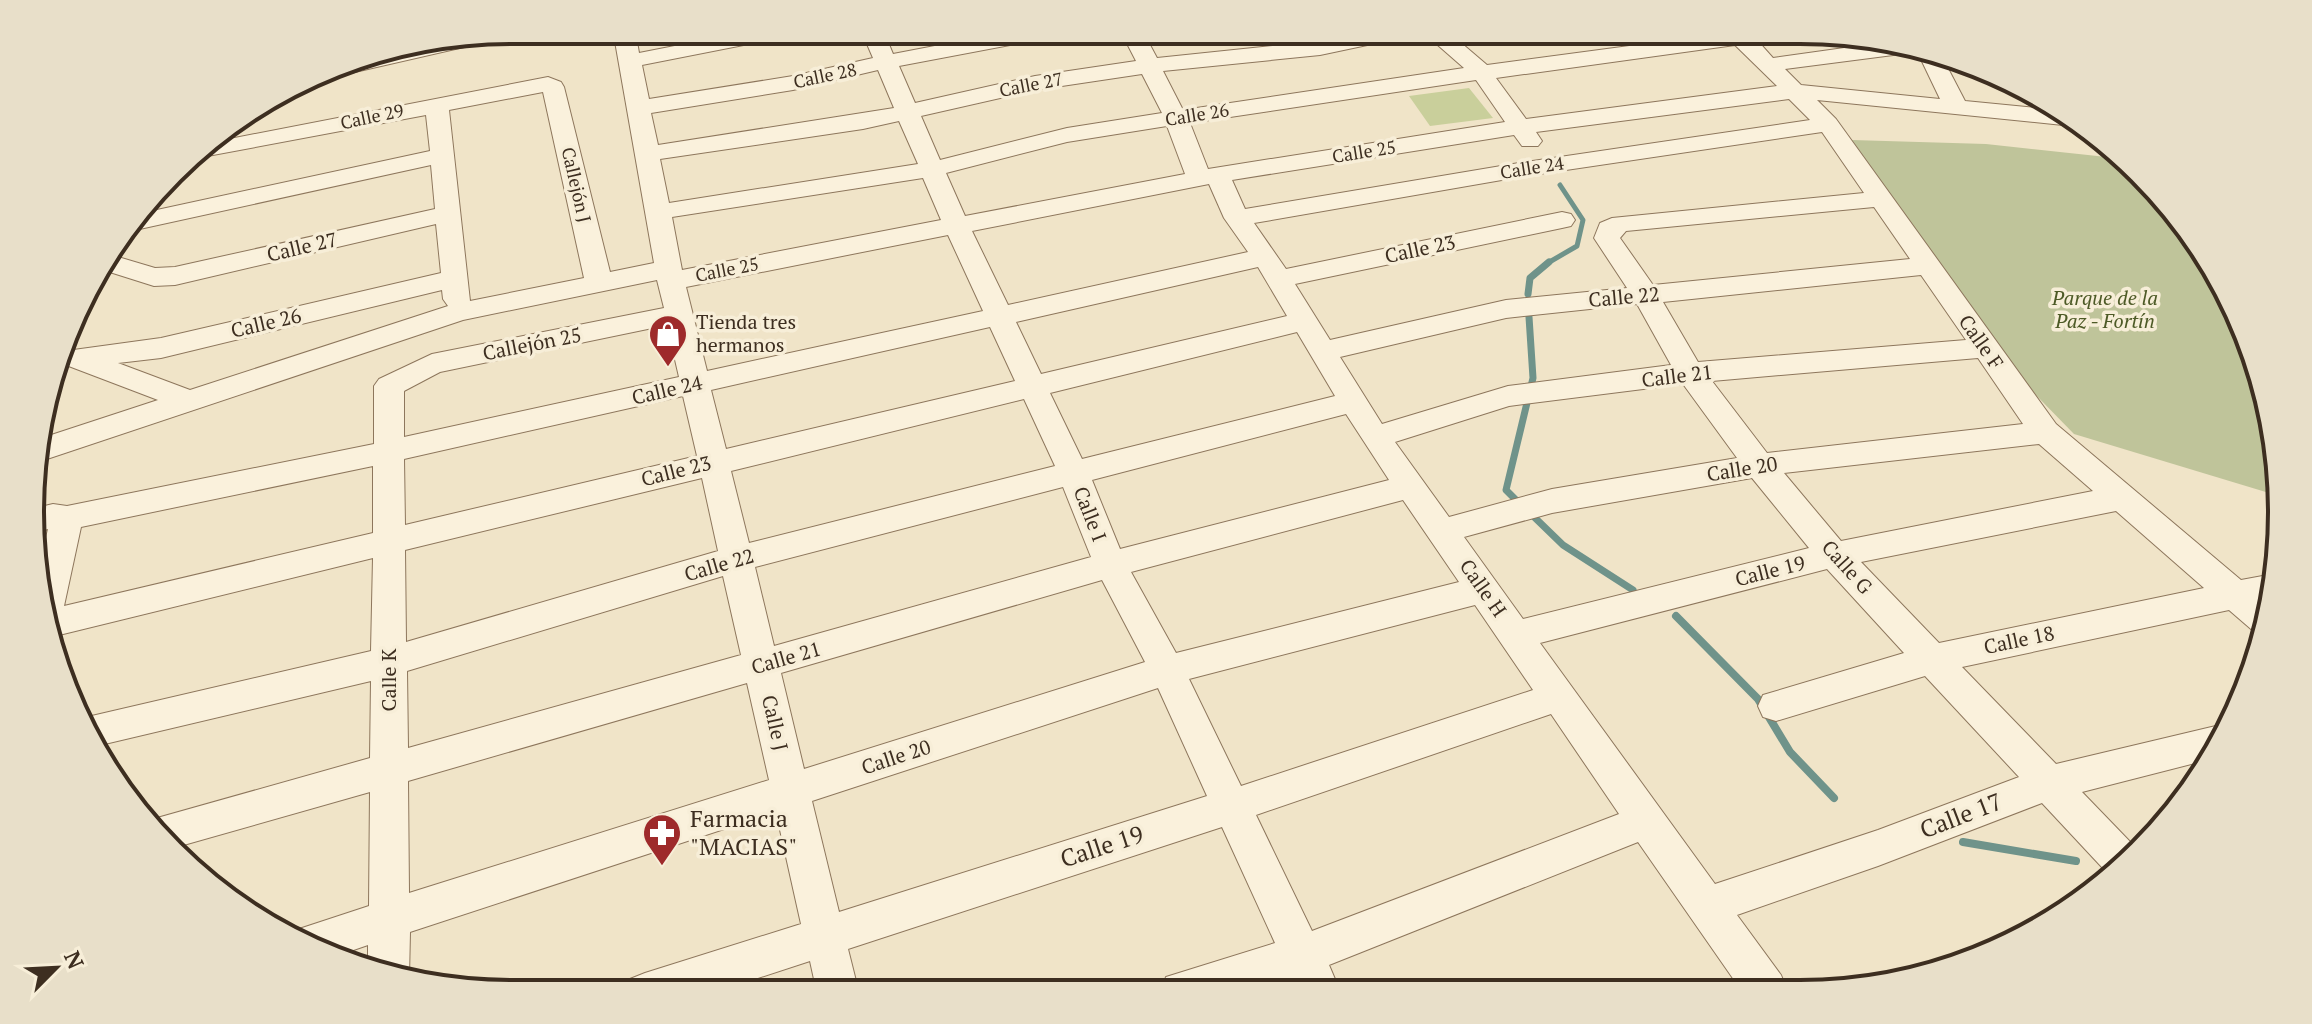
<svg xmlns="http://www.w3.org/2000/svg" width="2312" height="1024" font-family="'PT Serif',serif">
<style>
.green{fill:#c9cf9b}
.cemetery{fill:#bfc49a}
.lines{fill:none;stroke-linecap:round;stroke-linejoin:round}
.stream-far2{stroke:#6f938a;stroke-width:5}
.stream-far1{stroke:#6f938a;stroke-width:7}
.stream{stroke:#6f938a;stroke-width:8}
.minor-casing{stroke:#8d765c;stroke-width:2}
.minor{fill:#faf1dc;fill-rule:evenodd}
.labels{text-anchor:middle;stroke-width:7;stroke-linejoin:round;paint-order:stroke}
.far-street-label{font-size:18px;fill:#3d2e20;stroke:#f7eed8}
.street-label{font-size:20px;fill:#3d2e20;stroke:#f7eed8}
.park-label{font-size:20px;font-style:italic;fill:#4d5a26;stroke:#f7eed8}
.poi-label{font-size:20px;fill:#3d2e20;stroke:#f7eed8;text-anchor:start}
.near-street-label{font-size:24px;fill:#3d2e20;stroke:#f7eed8}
.near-poi-label{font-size:24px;fill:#3d2e20;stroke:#f7eed8;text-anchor:start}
.rim{fill:none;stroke:#3d2e20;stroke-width:4}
</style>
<rect width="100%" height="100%" fill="#f0e4c8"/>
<!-- green -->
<polygon class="green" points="1469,88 1493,118 1430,126 1409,96"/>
<!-- cemetery -->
<polygon class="cemetery" points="1852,140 1986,144 2125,159 2232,299 2281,481 2279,496 2074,434 2028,387 1903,220"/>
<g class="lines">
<!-- stream-far2 -->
<polyline class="stream-far2" points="1546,264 1577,246 1583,220 1560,185"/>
<!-- stream-far1 -->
<g class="stream-far1">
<polyline points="1528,294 1530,278 1549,262"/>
<polyline points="1521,505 1506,490 1533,378 1529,317"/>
<polyline points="1530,513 1563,545 1633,590"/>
</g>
<!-- stream -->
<g class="stream">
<polyline points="1676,616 1758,699 1790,752 1834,798"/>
<polyline points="1963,842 2076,861"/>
</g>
<!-- minor casing -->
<g class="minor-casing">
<g id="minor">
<polygon points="512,30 523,30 512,36 333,77 325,74 350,59"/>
<path d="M613 30H635L639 53 756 30H801L790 36 642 65 649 99 793 76 873 58 861 30H883L893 54 1018 30H1068L1057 36 899 66 915 103 1035 76 1136 61 1120 30H1142L1157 58 1320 41 1381 30H1446L1487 65 1727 33 1726 30H1748L1773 58 1880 43 1911 48 1901 54 1785 69 1801 85 1940 99 1917 51 1940 53 1965 101 2048 109 2071 123 2063 125 1817 100 1836 119 2056 424 2241 580 2268 575 2261 632 2251 629 2229 610 1962 667 2056 764 2220 725 2227 727 2211 759 2082 792 2139 851 2112 878 2042 803 1878 866 1737 915 1781 975 1787 990H1741L1638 842 1329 965 1340 991 1297 992 1291 979 1250 992H1160L1166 977 1275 943 1222 827 848 949 859 993H817L810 961 712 993 624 994 630 979 645 973 801 924 776 812 410 932 409 977 368 970V945L336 956 297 934 299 929 369 906 370 792 173 848 150 820 370 758 371 681 92 747 83 718 371 651 373 558 55 636 36 581 48 529 36 532V508L53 504 67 506 374 444V386L379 379 432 354 664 308 657 280 463 320 38 462 39 439 158 400 66 365 62 358 66 351 161 338 441 273 436 224 175 285 154 286 97 268 108 254 155 268 175 267 435 209 431 165 135 230 129 228 143 213 430 151 426 115 186 160 204 144 548 77 561 82 564 87 610 272 654 263ZM1424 33 1464 68 1183 110 1163 71 1320 55ZM1735 45 1777 86 1526 119 1496 78ZM878 70 894 108 658 145 651 113 793 90ZM1142 74 1162 113 1067 128 940 160 921 116 1035 90ZM1476 80 1505 122 1208 169 1190 123ZM543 92 584 278 470 301 449 110ZM1789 99 1810 120 1519 163 1245 209 1232 180 1514 135 1522 146H1538L1542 141 1536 132ZM899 121 918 164 669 203 660 159 863 129ZM1167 126 1185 174 965 216 946 173 1067 142ZM1822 132 1864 193 1612 218 1600 223 1594 238 1627 288 1506 300 1330 340 1295 284 1562 228 1571 226 1575 220 1571 214 1562 212 1286 269 1254 223 1519 177ZM923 178 941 220 682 270 672 217ZM1209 184 1224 218 1248 252 1008 305 972 231ZM1874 207 1910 259 1653 285 1620 238 1626 231ZM948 235 983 311 707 371 686 287ZM1258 267 1287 316 1041 374 1016 322ZM1921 275 1966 340 1698 362 1663 302ZM442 290 443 299 448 306 190 390 118 363 161 358ZM1637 304 1671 365 1508 386 1382 424 1340 357 1506 318ZM667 325 679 377 404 437V391L440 372ZM990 327 1015 381 726 449 711 390ZM1297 332 1335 396 1082 459 1050 393ZM1978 358 2023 424 1767 453 1712 381ZM1683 384 1737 458 1552 489 1449 517 1395 442 1509 406ZM683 396 697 456 405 525 404 459ZM1024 399 1055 466 749 543 731 471ZM1346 414 1389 480 1120 549 1092 480ZM2039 444 2093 491 1841 541 1784 473ZM373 466V533L64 606 81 527ZM702 478 718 551 406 642 405 550ZM1752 478 1809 548 1523 619 1464 537 1552 513ZM1063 487 1091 557 774 646 755 567ZM1403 500 1459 582 1176 653 1131 572ZM2116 511 2204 588 1939 643 1861 562ZM1827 569 1904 653 1763 695 1758 706 1763 717 1776 721 1925 676 2019 777 1878 830 1715 884 1540 643ZM723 576 741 655 408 748 407 671ZM1102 580 1145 662 804 769 781 673ZM1475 605 1533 690 1241 786 1189 679ZM747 683 769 780 409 893 408 781ZM1158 688 1207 796 839 912 812 801ZM1551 714 1619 814 1312 931 1256 815Z"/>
</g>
</g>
<!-- minor -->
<use href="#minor" class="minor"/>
</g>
<!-- icons -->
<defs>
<g id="shop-pin" transform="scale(2)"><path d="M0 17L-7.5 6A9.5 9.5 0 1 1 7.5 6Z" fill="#9e2a2b" stroke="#f7eed8"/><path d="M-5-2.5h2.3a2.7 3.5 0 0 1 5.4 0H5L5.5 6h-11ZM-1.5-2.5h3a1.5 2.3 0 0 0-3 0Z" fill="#fff"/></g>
<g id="pharmacy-pin" transform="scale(2)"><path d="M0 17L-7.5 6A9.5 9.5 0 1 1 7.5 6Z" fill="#9e2a2b" stroke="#f7eed8"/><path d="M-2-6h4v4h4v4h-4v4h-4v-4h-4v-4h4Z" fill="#fff"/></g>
</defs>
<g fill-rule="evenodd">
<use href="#shop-pin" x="668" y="334"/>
<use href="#pharmacy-pin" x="662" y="833"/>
</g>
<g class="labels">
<!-- far-street labels -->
<g class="far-street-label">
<text transform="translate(825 76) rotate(-12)" y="6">Calle 28</text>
<text transform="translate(1031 85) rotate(-11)" y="6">Calle 27</text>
<text transform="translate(1197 115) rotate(-9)" y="6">Calle 26</text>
<text transform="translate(372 117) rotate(-12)" y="6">Calle 29</text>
<text transform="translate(1364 152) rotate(-9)" y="6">Calle 25</text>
<text transform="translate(1532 168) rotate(-9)" y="6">Calle 24</text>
<text transform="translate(576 185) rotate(77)" y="6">Callejón J</text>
<text transform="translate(727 270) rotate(-11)" y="6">Calle 25</text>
</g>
<!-- street labels -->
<g class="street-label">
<text transform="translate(302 247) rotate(-13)" y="7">Calle 27</text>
<text transform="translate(1420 249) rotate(-12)" y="7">Calle 23</text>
<text transform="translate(1624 297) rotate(-5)" y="7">Calle 22</text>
<text transform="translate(266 323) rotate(-13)" y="7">Calle 26</text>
<text transform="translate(1981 342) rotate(55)" y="7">Calle F</text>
<text transform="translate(532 344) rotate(-11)" y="7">Callejón 25</text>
<text transform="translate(1677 376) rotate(-7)" y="7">Calle 21</text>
<text transform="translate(667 390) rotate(-13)" y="7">Calle 24</text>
<text transform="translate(1742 469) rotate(-9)" y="7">Calle 20</text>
<text transform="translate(676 471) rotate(-14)" y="7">Calle 23</text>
<text transform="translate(1090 514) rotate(69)" y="7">Calle I</text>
<text transform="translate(719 565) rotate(-16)" y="7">Calle 22</text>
<text transform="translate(1847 567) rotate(48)" y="7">Calle G</text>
<text transform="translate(1770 571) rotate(-14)" y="7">Calle 19</text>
<text transform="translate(1483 588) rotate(55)" y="7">Calle H</text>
<text transform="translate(2019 640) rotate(-12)" y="7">Calle 18</text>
<text transform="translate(786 658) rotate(-16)" y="7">Calle 21</text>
<text transform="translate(389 680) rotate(-90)" y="7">Calle K</text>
<text transform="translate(775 723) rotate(77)" y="7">Calle J</text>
<text transform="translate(896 757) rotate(-18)" y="7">Calle 20</text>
</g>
<!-- park labels -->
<g class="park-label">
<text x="2105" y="305">Parque de la<tspan x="2105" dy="23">Paz - Fortín</tspan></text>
</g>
<!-- poi labels -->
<g class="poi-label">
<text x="696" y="329">Tienda tres<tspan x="696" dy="23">hermanos</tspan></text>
</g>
<!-- near-street labels -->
<g class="near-street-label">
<text transform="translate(1961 816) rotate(-21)" y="8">Calle 17</text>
<text transform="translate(1102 847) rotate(-18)" y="8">Calle 19</text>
</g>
<!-- near-poi labels -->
<g class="near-poi-label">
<text x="690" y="827">Farmacia<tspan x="690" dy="28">"MACIAS"</tspan></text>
</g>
</g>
<!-- crop -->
<path d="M0 0H2312V1024H0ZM512 44H1800A468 468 0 0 1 2268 512V512A468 468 0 0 1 1800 980H512A468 468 0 0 1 44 512V512A468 468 0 0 1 512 44Z" fill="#e8dfc9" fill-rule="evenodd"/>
<path class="rim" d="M512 44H1800A468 468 0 0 1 2268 512V512A468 468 0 0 1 1800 980H512A468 468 0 0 1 44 512V512A468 468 0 0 1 512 44Z"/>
<!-- north arrow -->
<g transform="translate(56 968) rotate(66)" stroke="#f7eed8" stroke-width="6" paint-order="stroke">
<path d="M0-6L14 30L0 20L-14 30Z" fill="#3d2e20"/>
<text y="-12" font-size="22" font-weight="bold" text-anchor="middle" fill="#3d2e20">N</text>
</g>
</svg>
